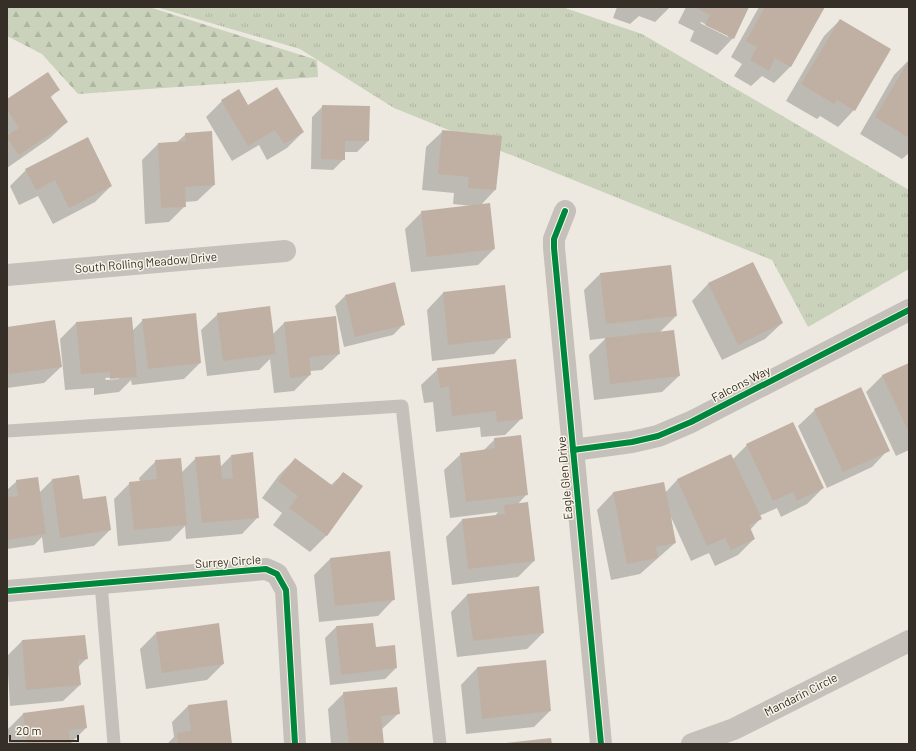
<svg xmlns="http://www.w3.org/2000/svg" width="916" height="751" font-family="Barlow,sans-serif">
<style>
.grass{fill:url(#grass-tufts)}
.forest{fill:url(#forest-firs)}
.shadow{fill:#0003;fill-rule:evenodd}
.building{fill:#c0b0a3}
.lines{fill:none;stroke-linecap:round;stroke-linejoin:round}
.lane{stroke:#c5c1ba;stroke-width:13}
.street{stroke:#c5c1ba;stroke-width:22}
.cycleway-casing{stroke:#f9f4e8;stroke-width:8}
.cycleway{stroke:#00873e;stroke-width:6}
.labels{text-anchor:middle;stroke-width:3;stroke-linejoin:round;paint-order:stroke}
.street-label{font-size:12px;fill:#362f28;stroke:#f9f4e8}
</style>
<defs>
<pattern id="grass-tufts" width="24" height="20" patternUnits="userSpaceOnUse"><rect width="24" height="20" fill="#cad2bb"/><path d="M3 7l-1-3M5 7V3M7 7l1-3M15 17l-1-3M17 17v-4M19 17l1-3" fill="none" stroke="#aeb5a1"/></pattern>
<pattern id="forest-firs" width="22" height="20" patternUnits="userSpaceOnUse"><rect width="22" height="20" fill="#cad2bb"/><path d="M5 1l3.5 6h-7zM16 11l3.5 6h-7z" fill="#aeb5a1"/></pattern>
</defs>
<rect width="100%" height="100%" fill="#ede9e1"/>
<!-- grass -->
<polygon class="grass" points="156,7 562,7 642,34 909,190 909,269 808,327 772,260 394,108 300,49"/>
<!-- forest -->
<polygon class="forest" points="7,7 149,7 317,60 318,77 78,94 42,54 7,36"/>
<!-- shadow -->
<g class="shadow">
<polygon points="617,7 670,7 655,22 639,16 630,24 613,18"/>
<path d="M686 7H748L733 38 717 55 690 41 694 31 678 23ZM701 22 728 35V37L700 23Z"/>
<polygon points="759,7 823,8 790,67 774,83 762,76 751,86 734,76 742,64 731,57"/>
<polygon points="840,20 854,110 838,127 820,116 817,119 786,101 824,36"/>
<polygon points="909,60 909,153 902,159 860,134 894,75"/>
<polygon points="58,90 50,98 67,122 50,138 7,168 7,100"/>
<polygon points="222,101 248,106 303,132 287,148 267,160 259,145 232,161 206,117"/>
<polygon points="323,106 368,141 357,152 344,152 344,159 333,170 311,169 312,117"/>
<polygon points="443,131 495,190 480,206 494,249 478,265 411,272 405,229 422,212 472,206 453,204 454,193 422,190 426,147"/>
<polygon points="186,134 214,185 197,201 185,202 185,206 169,222 145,224 142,160 158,144 176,143"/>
<polygon points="26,170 111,186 95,202 53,224 38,196 19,205 10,186"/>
<polygon points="752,263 782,323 765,339 722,360 692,301 708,284"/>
<polygon points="600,274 676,316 659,333 679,376 662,392 594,400 589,355 606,338 590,340 584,290"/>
<polygon points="504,286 510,337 494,354 432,361 427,310 443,293"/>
<polygon points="346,295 404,324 393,335 344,347 335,306"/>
<polygon points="218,314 273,334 284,323 339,354 322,370 310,371 310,375 294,391 274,393 270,359 259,370 207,376 201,330"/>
<path d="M143 320 200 363 184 379 132 385 131 380 119 392 94 395V388L65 390 60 339 77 322 132 331ZM119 377V379L106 380 105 378Z"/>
<polygon points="7,328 61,367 44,383 7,388"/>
<polygon points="909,364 909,450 896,456 866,392 882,376"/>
<polygon points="438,369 522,418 505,435 481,437 480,427 436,432 433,402 424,403 421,385"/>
<polygon points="815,410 888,450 872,467 827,488 798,426"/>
<polygon points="495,439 527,494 517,505 534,561 518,577 452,585 446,537 462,520 494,517 498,512 450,518 444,470 461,454 483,451"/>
<polygon points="747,445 823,488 807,504 781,517 777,508 759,516 760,519 750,530 754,539 738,555 715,566 709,553 691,561 671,517 675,543 640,574 611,580 597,510 613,493 663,484 665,493 677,480 731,455 733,459"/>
<polygon points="231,456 258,517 242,534 186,539 185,526 170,541 118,546 114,499 130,483 140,482 139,478 156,461 182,472 196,458 220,467"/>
<polygon points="295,459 331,485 344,473 362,487 326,536 310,552 273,525 282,513 262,498 279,475"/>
<polygon points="52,480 82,500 110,530 94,546 44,553 42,537 34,545 7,549 7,490 17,481 39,493"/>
<polygon points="330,559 394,599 378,616 319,622 314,575"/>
<polygon points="467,595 543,633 527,649 457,657 451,612"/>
<polygon points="336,627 375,648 396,668 385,679 330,685 325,638"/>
<polygon points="156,633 223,664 207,680 146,689 140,649"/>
<polygon points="22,641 87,658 78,667 80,685 63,701 10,706 7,656"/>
<polygon points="545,661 550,711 534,727 466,734 461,685 477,668"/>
<polygon points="344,693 399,713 381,730 382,744 331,744 328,709"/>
<polygon points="188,706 231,744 167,744 174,737 172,722"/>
<polygon points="24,713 86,728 70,744 9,744 7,730"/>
</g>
<!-- building -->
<g class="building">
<polygon points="694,7 749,7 734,39 705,25 710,15"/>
<polygon points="765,7 825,7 791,67 775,58 769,71 750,60 757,47 746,41"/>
<polygon points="840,19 891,49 855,111 837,100 834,104 801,84"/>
<polygon points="909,60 909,138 875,117"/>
<polygon points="48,72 60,90 50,96 68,122 19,155 7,138 7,136 19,128 7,109 7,99"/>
<polygon points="277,87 304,132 284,144 275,130 248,146 221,100 239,89 248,105"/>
<polygon points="322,105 370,106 369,141 345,141 345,160 321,159"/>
<polygon points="442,130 502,136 496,190 468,188 469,177 438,174"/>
<polygon points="212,131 215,185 185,187 186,207 161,208 158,143 186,141 185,133"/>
<polygon points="88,137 112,186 69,208 55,180 36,190 25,169"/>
<polygon points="490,203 495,249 427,257 421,211"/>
<polygon points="753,262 783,323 738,345 708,283"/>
<polygon points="671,265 677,316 606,324 600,273"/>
<polygon points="395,282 405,325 355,337 345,295"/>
<polygon points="505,285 511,338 448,345 443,292"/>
<polygon points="270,306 276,354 223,361 217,313"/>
<polygon points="196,313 201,363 148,369 142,319"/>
<polygon points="336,316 340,354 309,357 311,375 290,378 284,322"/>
<polygon points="132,317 137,377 110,379 110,372 81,374 76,322"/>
<polygon points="55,320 62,367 9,374 7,360 7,327"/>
<polygon points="674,330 680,376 610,384 605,338"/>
<polygon points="516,359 523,419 497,422 496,411 452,416 449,386 440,388 437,368"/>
<polygon points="909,363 909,433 882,375"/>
<polygon points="861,387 890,451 843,472 814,409"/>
<polygon points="793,422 824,488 797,501 793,492 773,501 746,444"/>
<polygon points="521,435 528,495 466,502 460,453 495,448 494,438"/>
<polygon points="253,452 259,518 202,523 195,457 220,455 222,479 233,478 231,455"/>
<polygon points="731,454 762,519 749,525 755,539 731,550 725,538 707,546 677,479"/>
<polygon points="181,458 187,525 134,530 129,482 157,479 155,460"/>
<polygon points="295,458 333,486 343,472 363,486 327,536 289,508 298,496 278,481"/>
<polygon points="79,475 83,499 106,496 111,530 60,538 52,479"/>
<polygon points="38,477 46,534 7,540 7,497 18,496 16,480"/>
<polygon points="664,482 676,543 656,547 658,558 627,564 613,492"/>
<polygon points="528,502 535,561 468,569 462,519 505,514 504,505"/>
<polygon points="390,551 395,600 335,606 330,558"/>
<polygon points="539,586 544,633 473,641 467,594"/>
<polygon points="219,623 224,664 162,673 156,632"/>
<polygon points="373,623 376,647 395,645 397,668 341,675 336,626"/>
<polygon points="85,635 88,659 78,660 81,685 26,690 22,640"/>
<polygon points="546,660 551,711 482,719 477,667"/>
<polygon points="397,687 400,714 381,716 384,744 349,744 343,692"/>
<polygon points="227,700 232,744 178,744 177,733 191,731 188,705"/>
<polygon points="84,705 87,728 69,730 70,744 27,744 23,713"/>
<polygon points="551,738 552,744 507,744 506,743"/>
</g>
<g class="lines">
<!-- lane -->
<g class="lane">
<polyline points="7,431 402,406 440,744"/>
<polyline points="101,583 114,744"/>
</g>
<!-- street -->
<g class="street">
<polyline points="565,211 554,239 554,248 601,744"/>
<polyline points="7,275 285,251"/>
<polyline points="573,450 632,442 658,436 691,422 909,310"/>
<polyline points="7,591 266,569 277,574 286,590 295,744"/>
<polyline points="692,744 734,729 909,641"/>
</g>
<!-- cycleway casing -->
<g class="cycleway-casing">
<g id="cycleway">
<polyline points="565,211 554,239 554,248 601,744"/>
<polyline points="573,450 632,442 658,436 691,422 909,310"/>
<polyline points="7,591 266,569 277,574 286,590 295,744"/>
</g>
</g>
<!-- cycleway -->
<use href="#cycleway" class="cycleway"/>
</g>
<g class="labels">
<!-- street labels -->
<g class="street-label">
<text transform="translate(146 263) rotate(-5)" y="4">South Rolling Meadow Drive</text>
<text transform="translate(741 384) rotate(-27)" y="4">Falcons Way</text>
<text transform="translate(565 478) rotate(-95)" y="4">Eagle Glen Drive</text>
<text transform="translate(228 562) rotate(-4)" y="4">Surrey Circle</text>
<text transform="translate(801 695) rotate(-27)" y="4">Mandarin Circle</text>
</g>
</g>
<!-- border -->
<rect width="916" height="751" fill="none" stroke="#362f28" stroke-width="16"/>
<!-- scale -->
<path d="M10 735v6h68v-6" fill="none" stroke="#362f28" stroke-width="2"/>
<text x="16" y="735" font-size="12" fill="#362f28" stroke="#f9f4e8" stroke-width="3" paint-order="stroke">20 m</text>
</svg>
